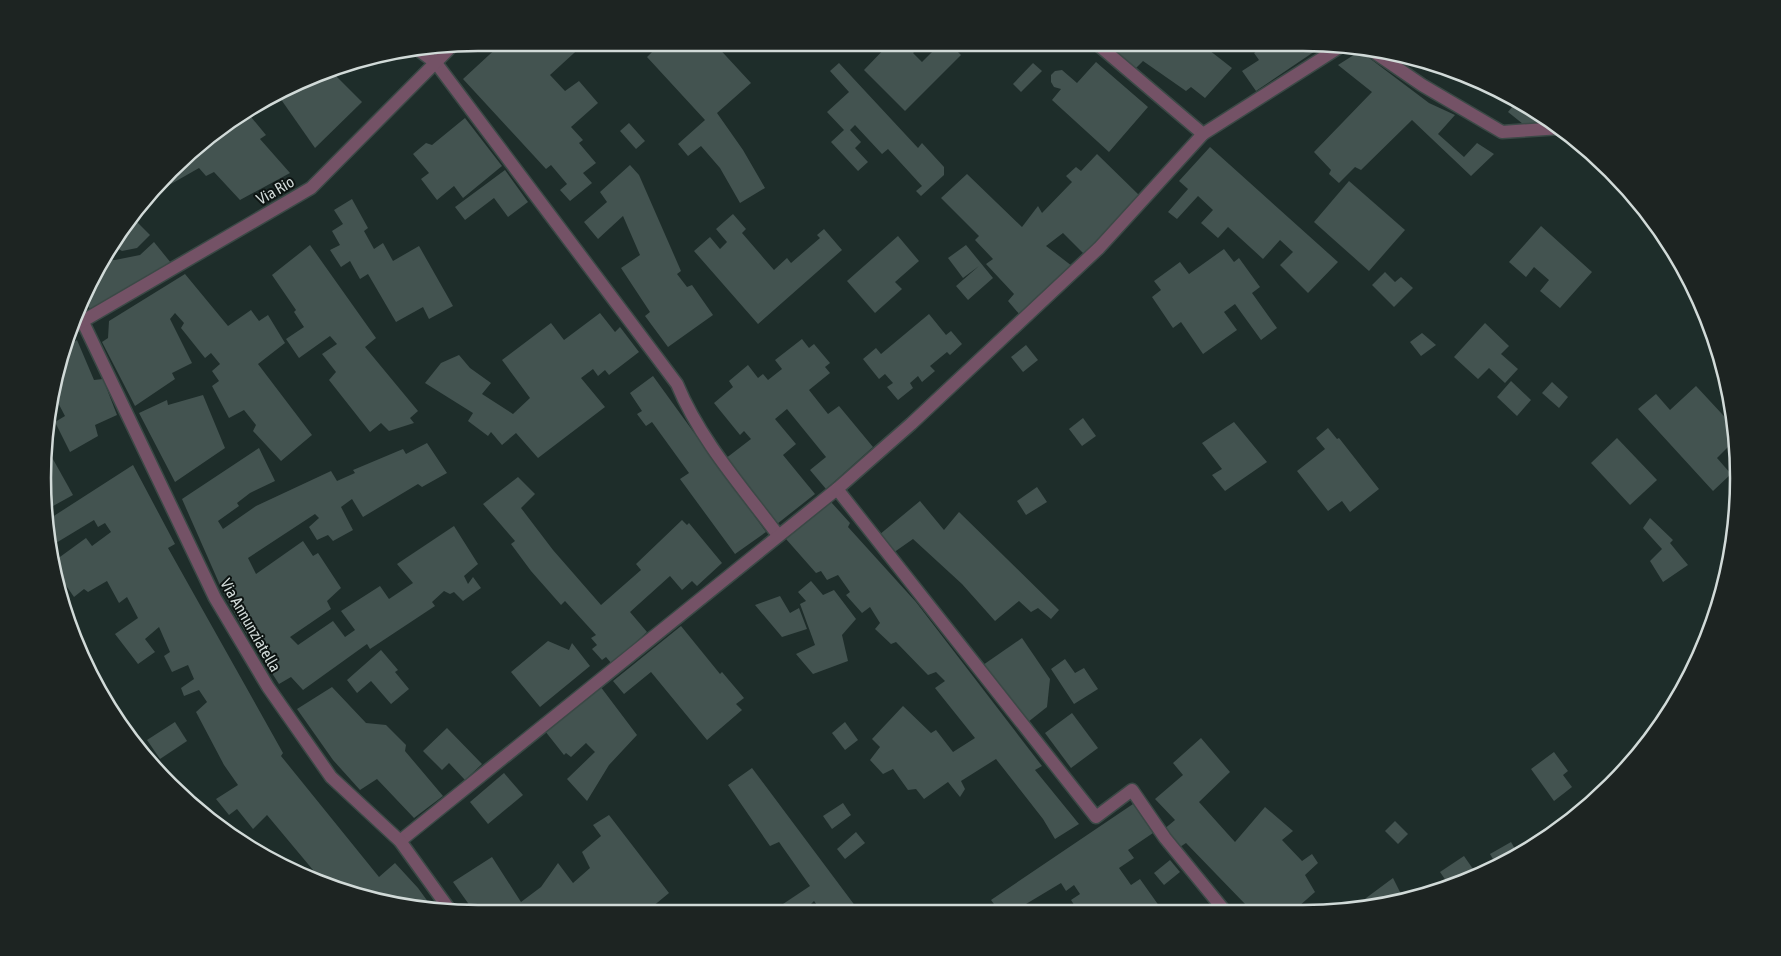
<svg xmlns="http://www.w3.org/2000/svg" width="1781" height="956" font-family="'Asap Condensed',sans-serif">
<style>
.building{fill:#435350}
.lines{fill:none;stroke-linecap:round;stroke-linejoin:round}
.minor-casing{stroke:#3b4946;stroke-width:15}
.tertiary-casing{stroke:#3b4946;stroke-width:15}
.minor{stroke:#745266;stroke-width:12}
.tertiary{stroke:#745266;stroke-width:12}
.labels{text-anchor:middle;stroke-width:4;stroke-linejoin:round;paint-order:stroke}
.street-label{font-size:16px;fill:#d1dad8;stroke:#0d1412}
.rim{fill:none;stroke:#d1dad8;stroke-width:2.5}
</style>
<rect width="100%" height="100%" fill="#1e2d2a"/>
<!-- building -->
<g class="building">
<polygon points="502,43 585,43 550,75 565,91 579,81 598,103 571,127 583,140 579,143 596,163 583,173 592,183 570,201 560,190 567,184 551,165 546,169 463,79"/>
<polygon points="643,43 714,43 751,83 717,113 743,150 765,188 740,203 720,168 701,146 688,156 678,144 705,120 647,57 652,52"/>
<polygon points="890,43 923,43 913,53 922,62 941,43 949,43 961,55 905,111 864,70"/>
<polygon points="1100,43 1200,43 1232,68 1205,98 1191,87 1186,91 1143,61 1133,71"/>
<polygon points="1268,43 1327,43 1256,91 1242,71 1259,60 1254,53"/>
<polygon points="1360,51 1429,103 1455,115 1438,134 1464,157 1477,143 1494,154 1471,176 1412,120 1361,170 1355,167 1339,183 1329,174 1331,170 1314,152 1372,92 1338,65"/>
<polygon points="1096,62 1148,107 1109,152 1052,100 1061,89 1054,87 1051,82 1051,75 1055,71 1062,70 1077,83"/>
<polygon points="839,63 918,148 922,143 944,167 944,175 921,196 916,191 922,186 888,149 882,154 855,125 850,130 861,142 855,148 868,162 858,171 831,142 844,130 827,112 849,92 830,71"/>
<polygon points="1033,63 1042,71 1021,92 1013,84"/>
<polygon points="330,70 362,102 315,148 280,98"/>
<polygon points="1517,101 1553,123 1551,126 1523,124 1508,112"/>
<polygon points="251,117 266,135 260,139 290,173 240,200 214,172 206,176 199,168 157,192 196,151"/>
<polygon points="465,118 502,166 463,198 454,186 437,200 421,179 429,173 413,154 426,143 432,145"/>
<polygon points="629,123 645,141 636,149 620,131"/>
<polygon points="1210,147 1338,262 1308,293 1280,265 1293,252 1280,240 1263,259 1228,227 1218,238 1201,223 1213,210 1198,196 1177,219 1168,212 1188,189 1179,181"/>
<polygon points="1097,154 1140,196 1084,254 1063,233 1046,246 1072,266 1020,315 1008,301 1014,294 986,264 993,259 975,240 979,236 941,198 967,174 1022,227 1038,206 1042,213 1072,182 1066,176 1076,167 1081,171"/>
<polygon points="630,165 639,175 681,271 677,274 687,287 692,285 713,315 668,347 645,316 650,312 621,268 640,255 623,216 598,239 584,222 607,202 600,192"/>
<polygon points="505,170 528,202 508,217 494,198 465,220 455,207"/>
<polygon points="1349,181 1405,230 1369,271 1314,222"/>
<polygon points="352,199 368,228 364,231 374,249 383,243 393,261 419,246 453,306 429,319 423,307 396,322 368,274 360,279 350,261 341,267 330,250 340,245 332,231 343,224 334,210"/>
<polygon points="733,214 746,229 742,233 774,270 787,258 791,263 820,238 817,235 824,229 842,250 758,324 694,251 710,237 720,249 727,242 716,229"/>
<polygon points="131,220 138,223 150,235 137,248 122,251 112,245 116,236"/>
<polygon points="1541,226 1592,272 1560,308 1540,291 1549,280 1534,267 1526,277 1509,262"/>
<polygon points="898,236 919,261 895,282 902,289 875,313 847,281"/>
<polygon points="154,242 171,263 91,311 86,303 105,260 115,260 140,255"/>
<polygon points="310,245 376,338 365,347 418,411 410,418 414,423 389,431 381,423 370,432 329,380 336,372 322,354 337,344 330,336 299,358 286,339 304,327 294,312 296,310 272,275"/>
<polygon points="966,245 993,278 968,300 956,286 979,266 963,278 948,258"/>
<polygon points="1224,249 1234,262 1239,258 1260,287 1252,293 1277,328 1261,340 1235,304 1224,312 1237,330 1203,354 1181,322 1173,328 1152,297 1161,290 1154,281 1180,262 1189,274"/>
<polygon points="1385,272 1395,282 1401,277 1413,288 1394,307 1372,285"/>
<polygon points="185,274 228,326 251,310 259,321 268,315 285,343 258,364 312,435 281,461 253,431 256,425 244,410 229,418 212,386 219,381 212,371 220,364 211,353 205,358 181,328 184,323 175,313 170,319 192,363 172,373 175,379 135,406 102,342 108,338 109,321"/>
<polygon points="600,313 615,332 620,327 639,352 609,375 605,370 598,376 593,369 581,378 605,407 538,458 516,433 502,445 491,432 488,436 468,421 473,413 425,383 441,363 459,355 470,368 491,383 482,394 513,414 530,398 502,360 551,323 564,340"/>
<polygon points="929,314 946,335 951,331 962,344 950,355 947,352 930,366 935,371 922,382 918,376 910,383 913,388 898,400 887,387 893,383 885,374 879,379 863,359 876,348 881,354"/>
<polygon points="1485,323 1509,346 1501,354 1518,369 1505,383 1489,368 1478,379 1454,357"/>
<polygon points="1422,333 1436,345 1421,356 1410,342"/>
<polygon points="802,339 809,348 814,344 830,363 825,367 830,373 809,390 828,414 839,406 873,447 826,489 810,470 826,457 787,409 775,419 796,444 783,455 815,494 777,524 725,459 751,439 744,431 740,435 714,403 733,387 729,381 748,365 758,378 763,374 768,380 782,369 775,360"/>
<polygon points="77,340 94,380 103,379 117,415 95,425 98,436 70,452 55,422 65,416 54,395 57,366 65,348"/>
<polygon points="1026,345 1038,360 1023,372 1011,357"/>
<polygon points="653,376 766,532 735,554 680,479 689,473 652,422 646,426 637,414 642,411 630,393"/>
<polygon points="1511,381 1531,400 1517,416 1497,397"/>
<polygon points="1552,382 1568,397 1559,408 1542,393"/>
<polygon points="1696,386 1735,428 1735,440 1717,458 1731,474 1713,491 1638,409 1656,394 1670,410"/>
<polygon points="203,395 225,448 175,482 139,413 167,400 168,405"/>
<polygon points="1083,418 1096,436 1082,446 1069,429"/>
<polygon points="1234,422 1267,462 1225,491 1212,475 1222,469 1202,443"/>
<polygon points="1328,428 1337,439 1339,438 1379,489 1350,512 1342,501 1328,511 1297,471 1325,449 1316,438"/>
<polygon points="1617,438 1657,480 1630,505 1591,463"/>
<polygon points="427,443 447,473 422,487 418,484 363,517 352,499 341,507 353,530 333,541 328,535 317,540 309,527 319,518 315,514 248,558 256,574 303,541 313,556 318,553 341,588 327,601 331,609 290,637 298,645 333,621 345,637 355,630 341,611 380,586 389,599 413,583 397,564 454,526 478,564 464,576 468,584 473,577 481,588 463,601 454,592 450,594 444,591 432,602 435,606 370,649 367,644 303,690 291,677 279,684 266,664 273,657 255,633 247,635 223,592 182,499 259,448 275,481 250,493 237,503 239,506 218,521 223,529 256,506 331,471 337,481 355,473 353,470 403,449 406,454"/>
<polygon points="49,452 73,495 44,511 43,507"/>
<polygon points="133,465 175,544 168,548 283,753 281,756 379,877 395,863 418,888 434,910 366,899 313,879 318,876 267,815 253,829 237,809 229,815 216,799 238,785 224,765 196,712 207,702 199,690 184,696 181,688 194,679 188,665 172,672 164,656 170,652 159,627 145,639 155,652 138,664 115,634 138,618 127,597 119,603 107,581 88,592 84,589 74,597 65,584 60,588 56,583 53,562 86,538 92,546 111,532 105,523 98,527 94,520 51,546 46,521"/>
<polygon points="518,477 535,494 521,508 553,550 601,605 641,570 636,564 682,520 687,525 689,523 722,563 697,586 692,581 682,590 670,576 630,612 647,632 612,664 606,657 602,660 592,649 597,645 591,638 596,635 565,601 561,605 531,571 511,544 515,541 483,504"/>
<polygon points="1037,487 1047,502 1026,515 1017,501"/>
<polygon points="920,501 944,530 959,512 1059,610 1051,619 1038,608 1031,612 1019,601 995,621 962,584 913,539 893,553 879,535"/>
<polygon points="831,502 850,523 848,527 916,602 1042,766 1035,770 1079,824 1055,839 1043,819 996,759 961,781 965,789 960,797 948,782 924,799 916,789 908,790 893,769 883,774 870,760 880,747 872,739 903,706 931,733 936,730 953,752 975,738 935,688 945,681 936,672 928,675 896,642 891,644 875,629 880,623 870,607 862,613 846,595 850,592 838,575 827,580 821,571 816,573 786,539"/>
<polygon points="1650,518 1673,540 1670,543 1688,565 1663,582 1650,561 1662,549 1643,528"/>
<polygon points="811,581 823,595 834,590 856,619 842,635 848,661 813,674 796,654 815,645 800,604 806,601 798,592"/>
<polygon points="780,596 790,613 799,608 807,629 782,637 755,605"/>
<polygon points="681,626 720,674 722,672 744,698 736,704 742,710 707,740 651,672 624,694 613,681"/>
<polygon points="1022,638 1050,679 1047,707 1028,722 983,665"/>
<polygon points="548,641 569,650 572,643 590,666 540,707 511,672"/>
<polygon points="381,650 398,670 395,672 409,689 391,704 371,681 357,693 347,680"/>
<polygon points="1065,659 1075,673 1084,668 1098,689 1074,704 1051,669"/>
<polygon points="600,686 637,735 609,765 587,801 567,779 595,752 586,743 571,757 566,753 564,755 545,731"/>
<polygon points="332,687 366,723 386,725 406,745 405,751 443,796 414,818 377,779 360,790 333,760 297,709"/>
<polygon points="1072,713 1098,748 1071,768 1045,733"/>
<polygon points="175,722 187,741 160,759 147,740"/>
<polygon points="845,722 858,740 845,750 832,733"/>
<polygon points="447,728 482,764 465,780 449,763 442,770 423,751"/>
<polygon points="1201,738 1230,772 1199,802 1235,842 1265,807 1293,831 1282,840 1302,861 1312,854 1318,863 1305,875 1315,892 1298,907 1300,910 1240,910 1246,905 1186,843 1180,847 1163,830 1175,820 1155,799 1183,775 1173,763"/>
<polygon points="1554,752 1568,771 1563,775 1572,787 1554,801 1531,769"/>
<polygon points="752,768 859,911 821,911 814,901 804,911 771,912 810,886 779,842 770,846 728,785"/>
<polygon points="504,773 523,795 488,824 470,802"/>
<polygon points="843,803 851,815 832,829 823,816"/>
<polygon points="1133,804 1153,833 1128,850 1134,858 1119,868 1131,885 1140,879 1162,910 1078,911 1071,900 1080,894 1074,885 1066,891 1061,883 1026,904 1031,911 999,911 991,900"/>
<polygon points="609,815 669,893 646,912 475,913 453,882 492,857 521,902 541,887 558,863 573,883 590,868 582,852 601,836 593,825"/>
<polygon points="1395,821 1408,834 1398,844 1385,831"/>
<polygon points="856,832 865,843 845,859 837,849"/>
<polygon points="1511,842 1518,854 1497,866 1490,854"/>
<polygon points="1464,856 1473,869 1449,885 1440,872"/>
<polygon points="1170,860 1180,872 1164,885 1154,873"/>
<polygon points="1393,878 1402,896 1407,892 1410,896 1362,909 1358,904"/>
</g>
<g class="lines">
<!-- minor casing -->
<g class="minor-casing">
<g id="minor">
<polyline points="1096,43 1203,134"/>
<polyline points="1371,50 1422,85 1502,132 1561,128"/>
<path d="M421 52 436 63 677 384C700 440 742 487 778 535"/>
<polyline points="837,489 1096,817 1132,790 1165,838 1224,910"/>
<polyline points="400,841 837,489 911,424 1099,248 1203,134 1343,45"/>
</g>
</g>
<!-- tertiary casing -->
<g class="tertiary-casing">
<g id="tertiary">
<polyline points="80,316 215,598 268,687 331,777 400,841 452,913"/>
<polyline points="76,325 311,188 451,47"/>
</g>
</g>
<!-- minor -->
<use href="#minor" class="minor"/>
<!-- tertiary -->
<use href="#tertiary" class="tertiary"/>
</g>
<g class="labels">
<!-- street labels -->
<g class="street-label">
<text transform="translate(275 190) rotate(-30)" y="6">Via Rio</text>
<text transform="translate(251 625) rotate(60)" y="6">Via Annunziatella</text>
</g>
</g>
<!-- crop -->
<path d="M0 0H1781V956H0ZM478 51H1303A427 427 0 0 1 1730 478V478A427 427 0 0 1 1303 905H478A427 427 0 0 1 51 478V478A427 427 0 0 1 478 51Z" fill="#1d2422" fill-rule="evenodd"/>
<path class="rim" d="M478 51H1303A427 427 0 0 1 1730 478V478A427 427 0 0 1 1303 905H478A427 427 0 0 1 51 478V478A427 427 0 0 1 478 51Z"/>
</svg>
